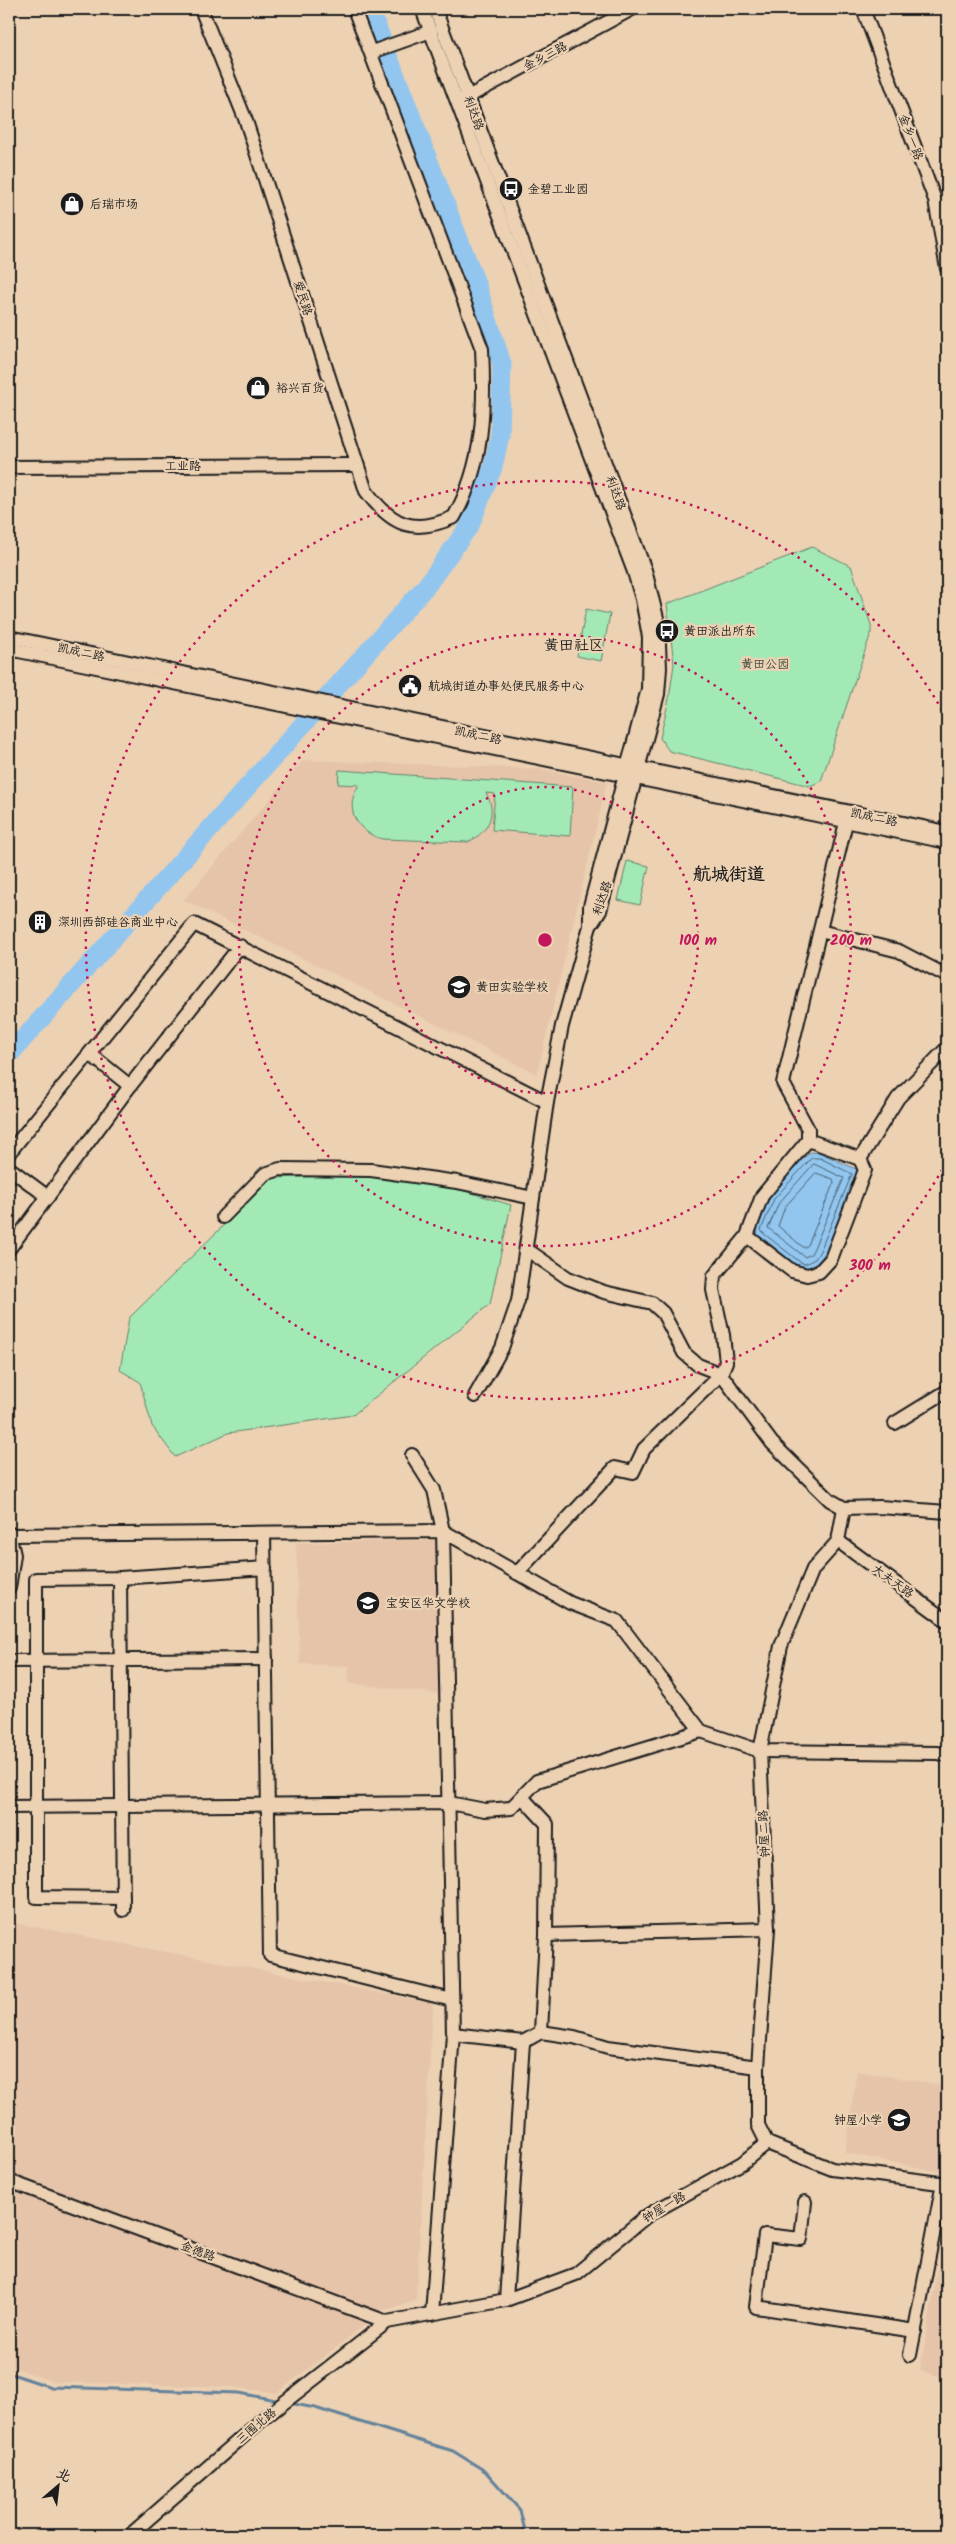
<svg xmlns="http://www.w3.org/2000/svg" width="956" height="2544" font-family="Kalam,'LXGW WenKai TC',sans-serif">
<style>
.built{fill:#e6c4a9}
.green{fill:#a3e9b6;stroke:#608269}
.water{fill:#92c6ef;stroke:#63829b}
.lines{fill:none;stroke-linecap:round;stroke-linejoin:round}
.shore{stroke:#4b6070;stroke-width:1}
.stream{stroke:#63829b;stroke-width:3}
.river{stroke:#92c6ef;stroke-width:19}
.minor-casing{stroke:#1c1c1c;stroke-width:16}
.minor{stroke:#ecd1b3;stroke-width:12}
.ring{fill:none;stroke:#c2185b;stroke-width:2.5;stroke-dasharray:2.5 5}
.labels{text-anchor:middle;stroke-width:4.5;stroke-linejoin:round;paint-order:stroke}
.street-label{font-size:12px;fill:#1c1c1c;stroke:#ecd1b3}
.poi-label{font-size:12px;fill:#1c1c1c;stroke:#ecd1b3;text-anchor:start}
.park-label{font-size:12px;fill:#37453b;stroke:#ecd1b3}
.quarter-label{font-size:15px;fill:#1c1c1c;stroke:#ecd1b3}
.district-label{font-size:18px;font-weight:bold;fill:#1c1c1c;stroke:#ecd1b3}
.centre{fill:#c2185b;stroke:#ecd1b3;stroke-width:2.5}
.ring-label{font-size:15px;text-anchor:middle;font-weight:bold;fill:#c2185b;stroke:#ecd1b3;stroke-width:4.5;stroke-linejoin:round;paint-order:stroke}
</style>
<rect width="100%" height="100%" fill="#ecd1b3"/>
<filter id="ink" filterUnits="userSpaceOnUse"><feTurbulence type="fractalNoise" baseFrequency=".02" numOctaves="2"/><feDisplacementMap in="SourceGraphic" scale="10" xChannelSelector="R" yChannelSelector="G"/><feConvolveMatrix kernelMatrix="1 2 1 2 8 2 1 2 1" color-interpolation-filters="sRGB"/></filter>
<g filter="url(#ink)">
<!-- built -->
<g class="built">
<polygon points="303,760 540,769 607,782 537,1074 184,900"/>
<polygon points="436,1540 441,1694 348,1683 349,1666 300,1664 296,1543"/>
<polygon points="9,1922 433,2003 416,2301 384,2310 277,2393 233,2387 53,2382 9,2365"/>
<polygon points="857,2071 947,2086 947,2173 845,2153"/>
<polygon points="947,2217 947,2379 920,2370"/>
</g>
<!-- green -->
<g class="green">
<polygon points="812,547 851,566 871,625 871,633 821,781 810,786 669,751 660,738 669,699 674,664 667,604"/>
<polygon points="586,609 610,614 601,661 577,656"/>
<path d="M339 770 573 787 570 836 492 830 495 794 486 793C498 813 488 833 468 842L382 839C357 832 343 809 359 785L338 784Z"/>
<polygon points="627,861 649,866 640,905 618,900"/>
<polygon points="360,1175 445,1185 511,1205 490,1304 353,1415 228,1433 175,1457 152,1426 140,1382 120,1370 129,1318 272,1178"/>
</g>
<!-- water -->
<path class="water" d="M810 1152 821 1153 856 1169 858 1175 825 1253 819 1262 806 1269 798 1267 758 1236C751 1210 793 1170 810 1152Z"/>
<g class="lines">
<!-- shore -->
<g class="shore">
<polygon points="812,1158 820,1158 852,1174 820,1251 815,1259 805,1264 800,1262 763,1233 761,1230 774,1199"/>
<polygon points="814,1164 844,1178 814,1248 811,1254 805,1257 768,1228 779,1203"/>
<polygon points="816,1173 833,1179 834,1182 808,1245 804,1248 778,1226 785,1207"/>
</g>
<!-- stream -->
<g class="stream">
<polyline points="9,2373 51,2387 239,2393 281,2401"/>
<polyline points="289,2403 315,2408 453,2451 485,2471 520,2510 526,2535"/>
</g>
<!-- river -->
<polyline class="river" points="9,1055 427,585 470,525 493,467 500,435 502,364 477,286 370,9"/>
<!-- minor casing -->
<g class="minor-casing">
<g id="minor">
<path d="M201 9 246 121 366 491C392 526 414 535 454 517 484 464 485 407 482 349L354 9"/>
<polyline points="422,9 634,572 642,599 649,637 648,689 590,906 590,926 562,1026 547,1102 518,1301 502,1348 475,1396"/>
<polyline points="435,9 645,570 658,622 660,668 658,694 600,911 590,926"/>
<polyline points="863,9 935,200 947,269"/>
<polyline points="372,52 431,31"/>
<polyline points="462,100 632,9"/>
<polyline points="9,467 356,465"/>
<polyline points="9,637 947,832"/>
<polyline points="9,649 947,842"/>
<polyline points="820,931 899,951 947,976"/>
<polyline points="90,1054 130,1086"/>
<polyline points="9,1153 194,924 547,1102"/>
<polyline points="860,1159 898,1098 947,1048"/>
<polyline points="9,1168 48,1197"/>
<polyline points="223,1217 265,1174 280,1169 371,1170 457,1182 533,1198"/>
<polyline points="747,1236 792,1271 807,1275 819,1272 831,1259 865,1170 860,1159 808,1140"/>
<polyline points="9,1249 130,1086 240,946"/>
<polyline points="526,1249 568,1278 604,1292 652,1303 663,1313 684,1353 698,1365 721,1374 772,1443 830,1500 844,1508 880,1507 947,1512"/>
<polyline points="895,1423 947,1391"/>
<polyline points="412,1455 434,1490 443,1531 453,2034 432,2314"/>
<polyline points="9,1533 14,1555 9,1588"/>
<polyline points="264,1533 270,1955 452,2000"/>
<polyline points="9,1535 443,1531 570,1603 617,1621 701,1731 760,1751 938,1753 947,1755"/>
<polyline points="838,1541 947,1621"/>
<polyline points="838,1541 844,1508"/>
<polyline points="517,1573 615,1468 633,1472 644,1449 721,1374 726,1362 723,1335 713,1290 714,1276 747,1236 762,1196 808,1140 808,1129 783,1083 848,814"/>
<polyline points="120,1578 123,1910"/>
<polyline points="10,1661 266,1659"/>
<polyline points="522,1797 547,1824 546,1935 541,2032"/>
<polyline points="9,1807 449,1803 485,1810 511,1808 537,1781 701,1731"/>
<polyline points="123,1898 36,1897 36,1579 120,1578 265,1568"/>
<polyline points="546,1935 768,1929"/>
<polyline points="453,2034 523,2042 541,2032 574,2037 608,2047 758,2067"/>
<polyline points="767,2143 758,2125 758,2067 768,1929 760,1751 781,1646 813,1569 838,1541"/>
<polyline points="767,2143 832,2169 947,2184"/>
<polyline points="9,2181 387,2322"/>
<polyline points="805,2202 801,2239 765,2235 756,2307 915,2331"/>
<polyline points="506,2300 523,2042"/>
<polyline points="910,2355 943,2183"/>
<polyline points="130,2535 263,2419 387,2322 506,2300 576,2274 648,2215 742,2163 767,2143"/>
</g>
</g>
<!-- minor -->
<use href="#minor" class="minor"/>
</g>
</g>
<!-- distance rings -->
<g class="ring">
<circle cx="545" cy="940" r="153"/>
<circle cx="545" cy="940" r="306"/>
<path d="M946 1163A459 459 0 1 1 946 717"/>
</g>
<!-- icons -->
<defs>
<g id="bus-disc" transform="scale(1.25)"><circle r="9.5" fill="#1c1c1c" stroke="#ecd1b3"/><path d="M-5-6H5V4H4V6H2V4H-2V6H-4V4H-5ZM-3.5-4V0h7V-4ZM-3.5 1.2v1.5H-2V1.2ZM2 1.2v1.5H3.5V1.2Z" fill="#fff"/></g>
<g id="shop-disc" transform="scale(1.25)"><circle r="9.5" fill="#1c1c1c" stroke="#ecd1b3"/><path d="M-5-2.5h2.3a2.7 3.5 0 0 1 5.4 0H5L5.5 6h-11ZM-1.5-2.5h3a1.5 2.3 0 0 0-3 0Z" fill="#fff"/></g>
<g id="civic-disc" transform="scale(1.25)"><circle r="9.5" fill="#1c1c1c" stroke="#ecd1b3"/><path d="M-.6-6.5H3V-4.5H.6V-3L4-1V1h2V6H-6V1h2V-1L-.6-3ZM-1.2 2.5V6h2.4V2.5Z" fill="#fff"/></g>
<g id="building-disc" transform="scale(1.25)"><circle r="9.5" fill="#1c1c1c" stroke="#ecd1b3"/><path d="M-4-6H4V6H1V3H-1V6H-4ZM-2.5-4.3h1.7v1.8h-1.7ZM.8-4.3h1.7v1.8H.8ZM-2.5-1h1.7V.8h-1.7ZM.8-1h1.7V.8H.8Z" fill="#fff"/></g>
<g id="school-disc" transform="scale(1.25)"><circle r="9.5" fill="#1c1c1c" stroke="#ecd1b3"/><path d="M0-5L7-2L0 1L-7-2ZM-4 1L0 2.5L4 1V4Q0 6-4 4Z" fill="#fff"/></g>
</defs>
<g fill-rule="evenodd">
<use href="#bus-disc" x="511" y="189"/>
<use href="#shop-disc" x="72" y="204"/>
<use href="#shop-disc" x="258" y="388"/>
<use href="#bus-disc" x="667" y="631"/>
<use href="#civic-disc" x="410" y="686"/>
<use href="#building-disc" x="40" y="922"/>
<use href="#school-disc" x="459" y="987"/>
<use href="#school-disc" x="368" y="1603"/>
<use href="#school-disc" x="899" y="2120"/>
</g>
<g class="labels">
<!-- street labels -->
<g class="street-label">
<text transform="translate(545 56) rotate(-28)" y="4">金乡三路</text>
<text transform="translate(474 113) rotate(70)" y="4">利达路</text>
<text transform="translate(911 137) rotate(69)" y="4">金乡一路</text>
<text transform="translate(303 298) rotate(72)" y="4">爱民路</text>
<text x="183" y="470">工业路</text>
<text transform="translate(616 493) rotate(70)" y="4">利达路</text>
<text transform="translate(81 652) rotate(12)" y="4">凯成二路</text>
<text transform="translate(478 735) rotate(12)" y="4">凯成二路</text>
<text transform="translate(874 817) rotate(12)" y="4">凯成二路</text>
<text transform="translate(602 898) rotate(-71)" y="4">利达路</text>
<text transform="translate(893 1581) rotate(36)" y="4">大夫天路</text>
<text transform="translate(764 1834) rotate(-93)" y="4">钟屋二路</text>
<text transform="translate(664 2207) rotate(-31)" y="4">钟屋一路</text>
<text transform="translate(198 2251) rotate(20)" y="4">金德路</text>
<text transform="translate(256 2426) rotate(-40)" y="4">三围北路</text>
</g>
<!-- poi labels -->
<g class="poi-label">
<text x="528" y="193">金碧工业园</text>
<text x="90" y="208">后瑞市场</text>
<text x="276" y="392">裕兴百货</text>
<text x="684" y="635">黄田派出所东</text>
<text x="428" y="690">航城街道办事处便民服务中心</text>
<text x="58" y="926">深圳西部硅谷商业中心</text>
<text x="476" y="991">黄田实验学校</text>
<text x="386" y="1607">宝安区华文学校</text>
<text x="882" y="2124" text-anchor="end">钟屋小学</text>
</g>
<!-- park labels -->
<g class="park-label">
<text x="765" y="668">黄田公园</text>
</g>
<!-- quarter labels -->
<g class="quarter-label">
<text x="574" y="650">黄田社区</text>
</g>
<!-- district labels -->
<g class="district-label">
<text x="729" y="880">航城街道</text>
</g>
</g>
<circle cx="545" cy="940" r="8" class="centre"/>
<g class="ring-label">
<text x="698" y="945">100 m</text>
<text x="851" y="945">200 m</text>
<text x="870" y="1270">300 m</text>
</g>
<!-- margin -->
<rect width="956" height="2544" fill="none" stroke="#ecd1b3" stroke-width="30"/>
<rect x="15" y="15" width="926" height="2514" fill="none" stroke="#1c1c1c" stroke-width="2" filter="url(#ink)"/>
<!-- north arrow -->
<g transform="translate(58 2486) rotate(28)" stroke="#ecd1b3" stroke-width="4" paint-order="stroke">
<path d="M0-4L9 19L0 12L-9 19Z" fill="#1c1c1c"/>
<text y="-8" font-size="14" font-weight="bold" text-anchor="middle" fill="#1c1c1c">北</text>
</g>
</svg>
